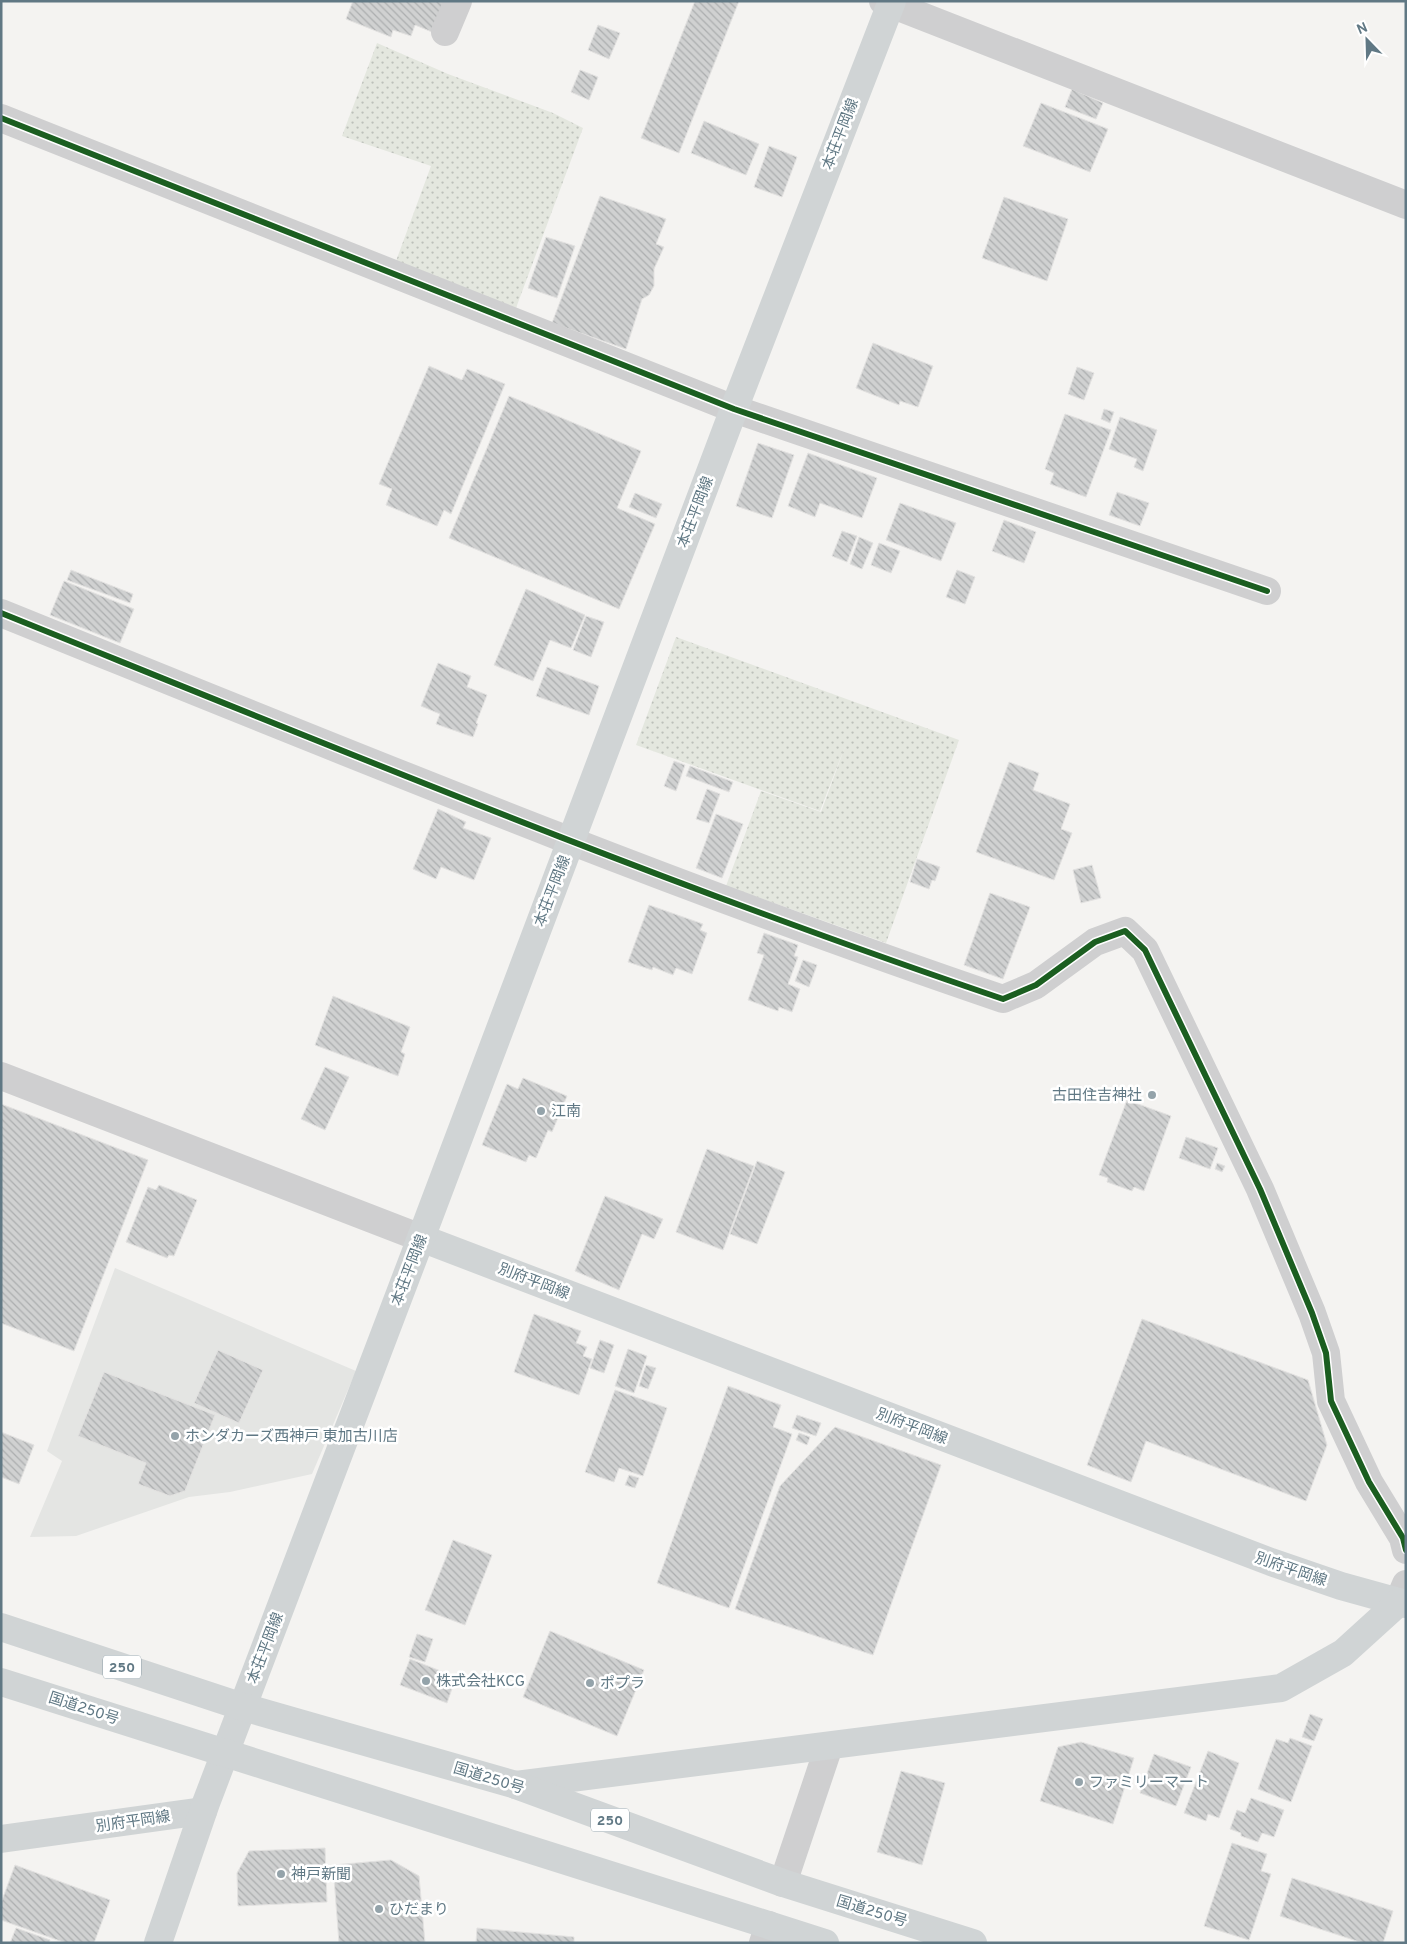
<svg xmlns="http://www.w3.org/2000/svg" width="1407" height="1944" font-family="Overpass,'Noto Sans JP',sans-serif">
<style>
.built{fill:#e4e5e3}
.grass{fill:url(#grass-dots)}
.building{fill:url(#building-back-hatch);stroke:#e3e2e1}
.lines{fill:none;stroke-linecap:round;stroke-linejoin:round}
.street{stroke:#cfcfd0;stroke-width:28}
.secondary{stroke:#d0d4d5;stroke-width:28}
.highway{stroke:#d0d4d5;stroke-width:28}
.cycleway-casing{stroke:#fff;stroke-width:9}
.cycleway{stroke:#1b5e20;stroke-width:6}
.poi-dot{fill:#94a3aa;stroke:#fff;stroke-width:2}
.labels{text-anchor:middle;stroke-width:5;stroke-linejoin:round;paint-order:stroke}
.shield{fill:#fff;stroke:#90a0a9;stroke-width:1}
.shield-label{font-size:14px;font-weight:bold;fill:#607884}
.street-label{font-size:15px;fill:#607884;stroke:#fff}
.poi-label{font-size:15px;fill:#607884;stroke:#fff;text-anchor:start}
</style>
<defs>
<pattern id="grass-dots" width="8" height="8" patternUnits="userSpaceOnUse" patternTransform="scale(1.25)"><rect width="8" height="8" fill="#e4e7df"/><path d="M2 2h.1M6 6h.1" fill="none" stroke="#bcc0ba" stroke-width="1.8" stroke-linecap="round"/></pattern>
<pattern id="building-back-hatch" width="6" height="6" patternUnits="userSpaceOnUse" patternTransform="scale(1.25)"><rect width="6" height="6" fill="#d0d1d1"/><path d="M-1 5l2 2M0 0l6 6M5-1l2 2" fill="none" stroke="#acaeaf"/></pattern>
</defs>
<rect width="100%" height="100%" fill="#f4f3f1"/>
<!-- built -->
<polygon class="built" points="115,1268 356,1371 312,1474 230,1492 189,1497 76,1536 30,1537 62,1461 47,1451"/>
<!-- grass -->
<g class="grass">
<polygon points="377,43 448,74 553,113 583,128 516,308 396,261 431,166 342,136"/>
<polygon points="676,637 959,740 886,943 726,886 761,791 821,812 846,744 820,811 636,745"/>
</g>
<!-- building -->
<g class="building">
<polygon points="353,1 445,1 432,32 415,25 411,36 393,30 391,37 346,19"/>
<polygon points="695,1 739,1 679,153 641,138"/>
<polygon points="598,25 620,33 609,59 588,50"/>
<polygon points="580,70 598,77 589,100 571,92"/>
<polygon points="1072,89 1103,103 1096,119 1065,107"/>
<polygon points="1041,103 1108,129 1090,172 1023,146"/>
<polygon points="704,121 759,144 746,175 691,153"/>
<polygon points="769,146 797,157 782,197 754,187"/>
<polygon points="600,196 666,219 656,244 664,247 654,269 654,286 649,295 642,299 626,349 552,323"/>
<polygon points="1004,197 1068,219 1047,281 982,258"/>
<polygon points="546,237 575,246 557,298 528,288"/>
<polygon points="873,343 933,366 918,407 900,401 899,405 856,388"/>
<polygon points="429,366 462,380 467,369 505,384 451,514 444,510 437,526 386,505 392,489 379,484"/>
<polygon points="1077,367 1094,373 1084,400 1068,394"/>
<polygon points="509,396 641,451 617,508 655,524 619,609 449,538"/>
<polygon points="1104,409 1114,412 1110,423 1101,419"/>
<polygon points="1065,414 1111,430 1086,497 1050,484 1054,473 1045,469"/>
<polygon points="1120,417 1157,430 1143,471 1134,467 1137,459 1109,449"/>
<polygon points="758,443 794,455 772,518 736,506"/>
<polygon points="808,453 877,478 862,518 820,503 815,517 788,506"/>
<polygon points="1117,492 1149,503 1140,526 1109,515"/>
<polygon points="635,493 662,504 656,518 629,507"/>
<polygon points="900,503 956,523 941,561 886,540"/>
<polygon points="1004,520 1036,532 1024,563 992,551"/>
<polygon points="842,531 857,536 847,562 832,556"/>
<polygon points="859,537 873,543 862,569 850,564"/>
<polygon points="879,543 900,551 891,573 871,565"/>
<polygon points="71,570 133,594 130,603 67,580"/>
<polygon points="957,570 975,577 965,604 946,597"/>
<polygon points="64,581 134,609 120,643 50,615"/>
<polygon points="526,589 585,615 571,648 550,640 533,681 494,665"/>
<polygon points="586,616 604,622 591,657 573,650"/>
<polygon points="438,663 471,676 467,687 487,695 476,723 478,724 473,737 436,724 440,714 421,706"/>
<polygon points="547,667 599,686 589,715 536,696"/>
<polygon points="674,761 685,765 676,791 664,786"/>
<polygon points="1009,762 1039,773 1033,790 1070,804 1061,829 1072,833 1054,880 976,852"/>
<polygon points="690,766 733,782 729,792 686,776"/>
<polygon points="707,789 720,794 709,823 696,819"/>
<polygon points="438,809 466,822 463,828 491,838 474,880 441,867 436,879 413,869"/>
<polygon points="716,814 743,824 722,878 696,868"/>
<polygon points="917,859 940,867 935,881 932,880 929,889 910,882"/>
<polygon points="1092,865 1101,898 1081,903 1073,870"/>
<polygon points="990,893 1030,907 1003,979 964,965"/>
<polygon points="649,905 703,924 700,930 707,933 692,974 676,968 673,975 653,967 652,970 628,962"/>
<polygon points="764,933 798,945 794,956 798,957 788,984 800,989 792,1012 779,1007 778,1011 748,1000 764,955 757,953"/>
<polygon points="803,960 817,965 809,987 795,981"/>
<polygon points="333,996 410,1027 401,1052 405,1054 398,1076 315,1045"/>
<polygon points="325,1067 349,1077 325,1130 301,1119"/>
<polygon points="523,1078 567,1096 552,1132 548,1130 536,1158 529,1155 526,1162 482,1145 507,1084 518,1089"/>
<polygon points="1127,1100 1171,1116 1144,1191 1134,1187 1132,1191 1107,1182 1108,1178 1099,1175"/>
<polygon points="1,1104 148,1160 74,1351 1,1323"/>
<polygon points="1186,1137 1218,1148 1210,1169 1179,1158"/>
<polygon points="707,1149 754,1166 723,1250 676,1232"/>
<polygon points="757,1161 785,1172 757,1244 730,1234"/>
<polygon points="1217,1163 1225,1166 1222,1172 1215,1169"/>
<polygon points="159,1185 197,1200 174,1256 169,1255 167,1258 126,1242 148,1187 156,1190"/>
<polygon points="605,1196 663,1219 654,1239 642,1234 619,1290 575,1271"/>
<polygon points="534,1314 581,1331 576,1343 587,1347 583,1356 592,1359 579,1395 514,1372"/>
<polygon points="1142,1319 1308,1380 1327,1445 1306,1501 1146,1441 1131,1482 1087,1465"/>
<polygon points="600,1340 614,1345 604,1373 590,1368"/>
<polygon points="628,1349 647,1356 634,1393 615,1386"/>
<polygon points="218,1350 263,1370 239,1423 194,1403"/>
<polygon points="646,1365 656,1368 648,1389 639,1386"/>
<polygon points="104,1372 215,1415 185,1491 170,1496 138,1484 146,1463 78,1436"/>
<polygon points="728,1386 781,1405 773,1427 792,1434 729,1608 657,1583"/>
<polygon points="615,1390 667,1408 643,1476 619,1468 614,1482 585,1472"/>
<polygon points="797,1415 821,1423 816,1436 792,1428"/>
<polygon points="835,1427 941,1465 873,1655 735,1609 780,1486"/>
<polygon points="1,1432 34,1445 19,1484 1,1477"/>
<polygon points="799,1433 810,1437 807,1445 796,1440"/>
<polygon points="629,1475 639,1478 635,1488 625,1485"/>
<polygon points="453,1540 492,1555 465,1625 425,1610"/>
<polygon points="550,1631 644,1670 617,1736 523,1697"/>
<polygon points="417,1634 433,1639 425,1662 409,1657"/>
<polygon points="410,1659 456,1677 447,1703 400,1685"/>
<polygon points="1310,1714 1323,1719 1314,1741 1302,1737"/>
<polygon points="1290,1738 1312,1746 1291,1802 1258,1789 1276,1739 1288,1743"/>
<polygon points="1081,1742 1134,1758 1113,1824 1040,1801 1058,1747"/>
<polygon points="1208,1751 1239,1763 1219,1818 1208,1814 1206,1821 1184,1813"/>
<polygon points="1154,1754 1191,1767 1176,1806 1140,1793"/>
<polygon points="901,1771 945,1783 922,1865 877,1852"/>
<polygon points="1251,1798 1284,1810 1274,1837 1262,1833 1258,1842 1241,1836 1241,1833 1230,1829 1237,1810 1245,1813"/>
<polygon points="1232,1843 1267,1854 1261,1871 1271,1874 1249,1940 1204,1926"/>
<polygon points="325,1848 327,1902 238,1906 237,1873 249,1851"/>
<polygon points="391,1860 419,1876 425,1943 339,1943 333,1865"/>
<polygon points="15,1865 110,1900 94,1943 66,1943 1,1920 1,1903"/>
<polygon points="1292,1878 1393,1911 1383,1943 1363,1943 1280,1916"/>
<polygon points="16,1928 50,1940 49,1943 10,1943"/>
<polygon points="477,1928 574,1937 574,1943 476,1943"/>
</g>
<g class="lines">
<!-- street -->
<g class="street">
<polyline points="883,1 1406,205"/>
<polyline points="445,32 458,1"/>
<polyline points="1,118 734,409 1267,591"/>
<path d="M1 613C333 747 664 884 1003 999L1036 985 1095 942 1125 931 1145 950 1260 1189 1312 1313 1326 1353 1331 1401 1369 1482 1403 1538 1406 1550"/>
<polyline points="1,1076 421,1238"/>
<polyline points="1398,1603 1406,1584"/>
<polyline points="783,1883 829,1746"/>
<polyline points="763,1943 769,1925"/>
</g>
<!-- secondary -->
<g class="secondary">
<polyline points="421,1238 1271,1562 1341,1586 1406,1604"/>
<polyline points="516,1785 1281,1688 1343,1653 1398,1603"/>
<polyline points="1,1839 203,1811"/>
<polyline points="158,1943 206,1803 421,1238 734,409 892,1"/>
</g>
<!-- highway -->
<g class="highway">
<polyline points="1,1627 243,1707 516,1785 783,1883 973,1943"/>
<polyline points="1,1682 825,1943"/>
</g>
<!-- cycleway casing -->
<g class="cycleway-casing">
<g id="cycleway">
<polyline points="1,118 734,409 1267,591"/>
<path d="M1 613C333 747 664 884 1003 999L1036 985 1095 942 1125 931 1145 950 1260 1189 1312 1313 1326 1353 1331 1401 1369 1482 1403 1538 1406 1550"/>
</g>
</g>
<!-- cycleway -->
<use href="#cycleway" class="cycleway"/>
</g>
<!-- markers -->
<g class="poi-dot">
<circle cx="1152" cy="1095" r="5"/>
<circle cx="541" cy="1111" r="5"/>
<circle cx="175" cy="1436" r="5"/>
<circle cx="426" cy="1681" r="5"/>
<circle cx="590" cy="1683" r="5"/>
<circle cx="1079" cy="1782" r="5"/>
<circle cx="281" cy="1874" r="5"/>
<circle cx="379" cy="1909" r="5"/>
</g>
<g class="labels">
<!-- shield labels -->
<g class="shield">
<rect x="103" y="1655.5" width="38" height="23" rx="4"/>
<rect x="591" y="1808.5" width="38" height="23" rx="4"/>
</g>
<g class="shield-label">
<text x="122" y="1672">250</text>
<text x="610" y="1825">250</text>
</g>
<!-- street labels -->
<g class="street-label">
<text transform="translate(840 134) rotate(-69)" y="5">本荘平岡線</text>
<text transform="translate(695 512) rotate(-69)" y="5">本荘平岡線</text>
<text transform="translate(552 891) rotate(-69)" y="5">本荘平岡線</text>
<text transform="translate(409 1270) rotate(-69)" y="5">本荘平岡線</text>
<text transform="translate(534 1281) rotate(21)" y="5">別府平岡線</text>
<text transform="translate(912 1426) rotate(21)" y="5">別府平岡線</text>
<text transform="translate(1291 1569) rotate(19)" y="5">別府平岡線</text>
<text transform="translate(265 1648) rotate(-69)" y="5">本荘平岡線</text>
<text transform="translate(84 1708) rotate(18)" y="5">国道250号</text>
<text transform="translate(489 1778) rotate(17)" y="5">国道250号</text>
<text transform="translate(133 1821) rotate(-8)" y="5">別府平岡線</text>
<text transform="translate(872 1911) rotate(17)" y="5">国道250号</text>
</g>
<!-- poi labels -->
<g class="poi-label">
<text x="1142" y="1100" text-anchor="end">古田住吉神社</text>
<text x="551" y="1116">江南</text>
<text x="185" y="1441">ホンダカーズ西神戸 東加古川店</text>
<text x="436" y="1686">株式会社KCG</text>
<text x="600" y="1688">ポプラ</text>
<text x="1089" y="1787">ファミリーマート</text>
<text x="291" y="1879">神戸新聞</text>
<text x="389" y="1914">ひだまり</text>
</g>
</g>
<!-- border -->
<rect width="1407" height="1944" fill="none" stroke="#607884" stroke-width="5"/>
<!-- north arrow -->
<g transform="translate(1367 40) rotate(337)" stroke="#ffffff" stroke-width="4" paint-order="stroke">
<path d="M0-4L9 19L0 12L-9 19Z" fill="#607884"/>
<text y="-8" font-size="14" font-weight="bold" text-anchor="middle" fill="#607884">N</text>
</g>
</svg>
